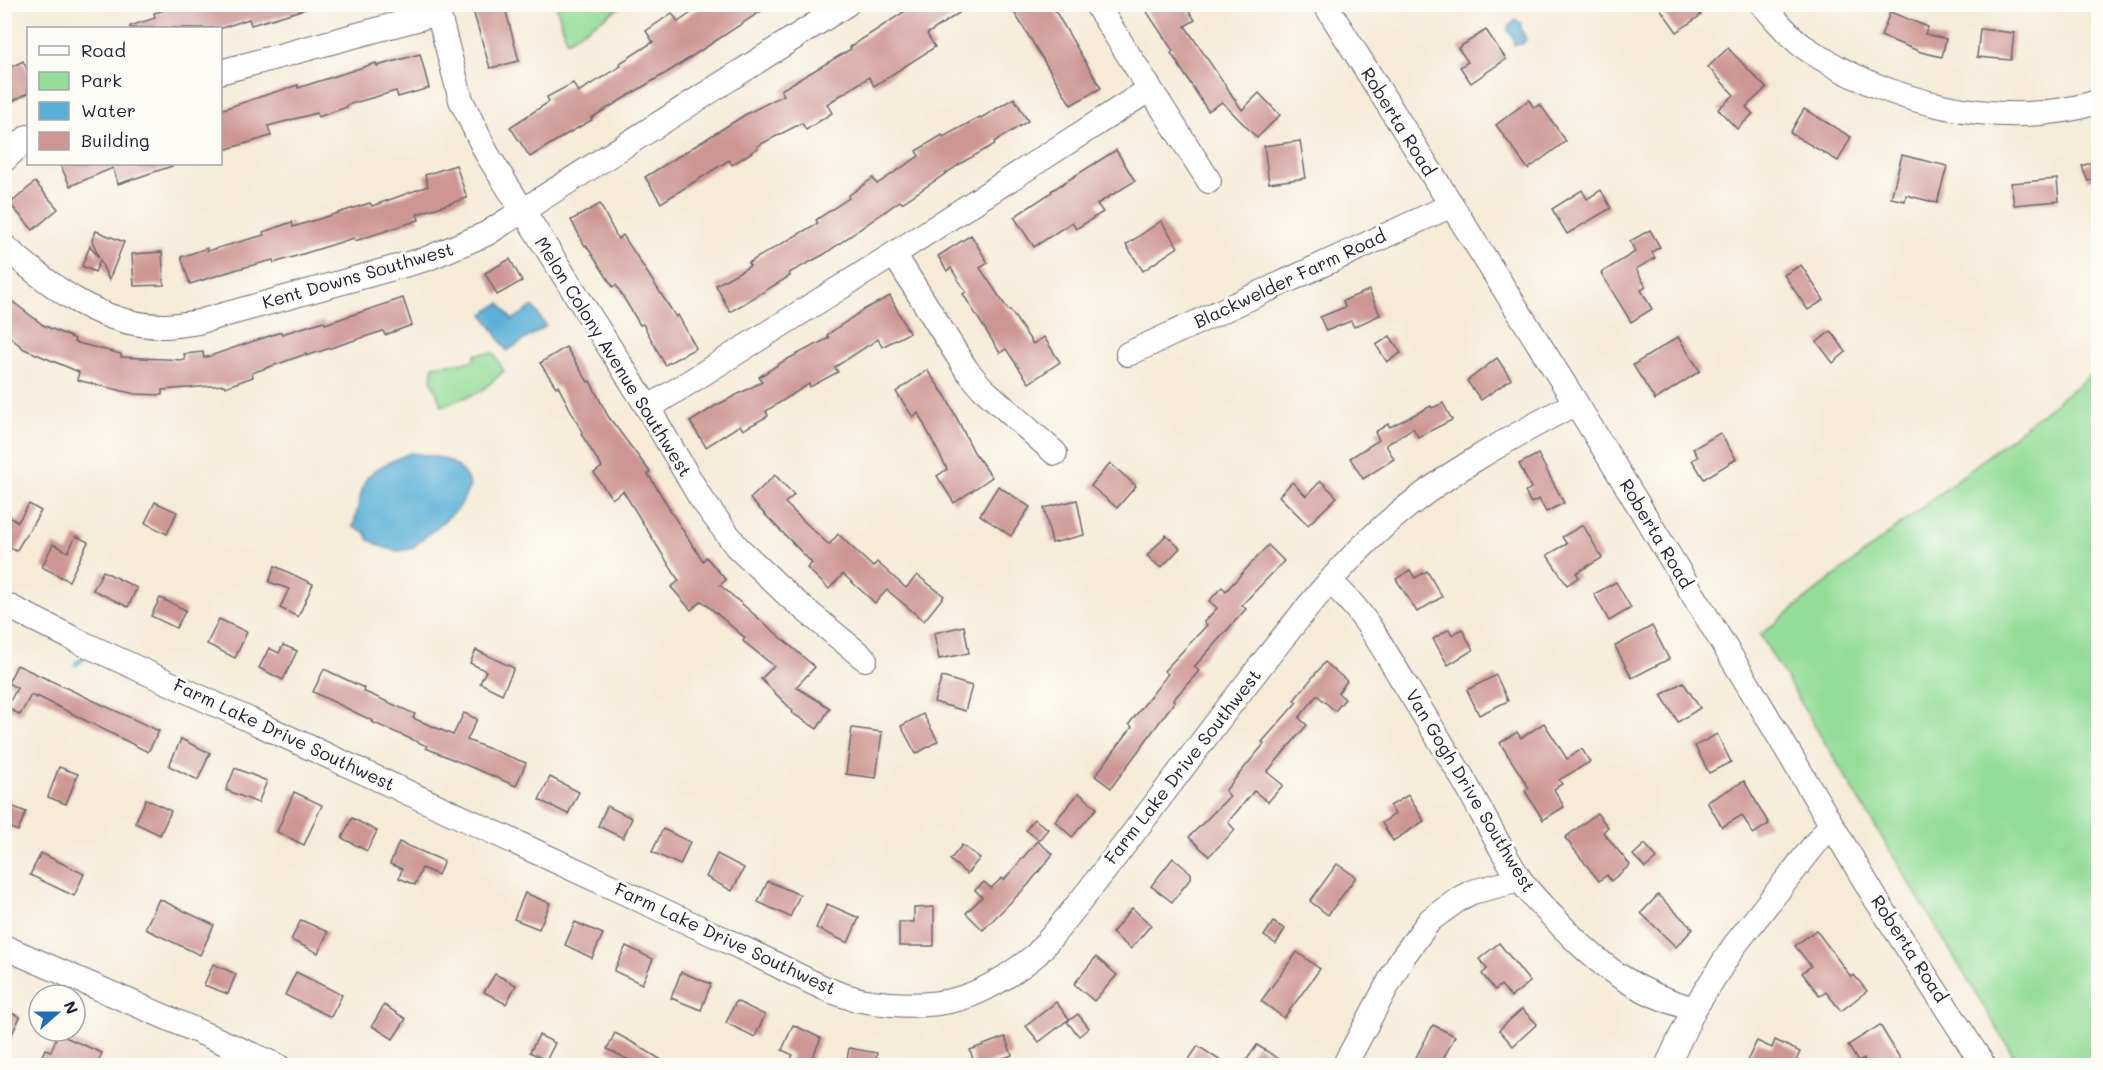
<svg xmlns="http://www.w3.org/2000/svg" width="2103" height="1070" font-family="Mali,sans-serif">
<style>
.green{fill:#94dd99;stroke:#5b806a;stroke-width:1.5}
.water{fill:#5bb0d7;stroke:#3e6989;stroke-width:1.5}
.lines{fill:none;stroke-linecap:round;stroke-linejoin:round}
.stream{stroke:#5bb0d7;stroke-width:5}
.building{fill:#cd9693}
.minor-casing{stroke:#6c6872;stroke-width:26}
.minor{stroke:#fff;stroke-width:24}
.labels{text-anchor:middle;stroke-width:6;stroke-linejoin:round;paint-order:stroke}
.street-label{font-size:18px;fill:#22223b;stroke:#fdfcf7}
</style>
<rect width="100%" height="100%" fill="#fdfcf7"/>
<filter id="ink" filterUnits="userSpaceOnUse"><feTurbulence type="fractalNoise" baseFrequency=".0167" numOctaves="2"/><feDisplacementMap in="SourceGraphic" scale="12" xChannelSelector="R" yChannelSelector="G"/><feConvolveMatrix kernelMatrix="1 2 1 2 8 2 1 2 1" color-interpolation-filters="sRGB"/></filter>
<filter id="wash" filterUnits="userSpaceOnUse"><feTurbulence type="fractalNoise" baseFrequency=".008" numOctaves="4" result="noise"/><feDisplacementMap in="SourceGraphic" scale="24" xChannelSelector="R" yChannelSelector="G"/><feGaussianBlur stdDeviation="1.35" result="paint"/><feColorMatrix in="noise" values="0 0 0 0 0 0 0 0 0 0 0 0 0 0 0 0 0 1.4 0 .05"/><feComposite in="paint" operator="in"/></filter>
<g filter="url(#wash)">
<rect width="100%" height="100%" fill="#f5ebd7"/>
<!-- green -->
<g class="green">
<polygon points="556,5 556,4 624,5 567,41"/>
<polygon points="493,353 504,371 480,392 442,406 431,379 433,366 472,361 476,354"/>
<polygon points="2098,369 2098,1065 2019,1065 1760,635"/>
</g>
<!-- water -->
<g class="water">
<polygon points="1516,20 1521,23 1521,29 1526,39 1523,44 1514,45 1513,37 1508,31 1508,27"/>
<polygon points="500,303 512,320 533,306 546,326 507,351 483,314"/>
<path d="M410 453C436 456 460 457 470 486L459 508 411 549 398 551 385 548 369 540 365 532 353 527C357 515 361 489 365 481 373 467 396 460 410 453Z"/>
</g>
<g class="lines">
<!-- stream -->
<polyline class="stream" points="76,664 88,655"/>
</g>
<g id="blocks">
<!-- building -->
<g class="building">
<polygon points="185,4 309,4 309,8 251,25 249,19 222,28 130,28 130,26 155,18 154,13"/>
<polygon points="471,4 504,4 519,61 490,68"/>
<polygon points="704,4 772,4 671,70 591,118 592,120 567,134 530,157 510,127 549,102 547,97 573,83 578,92 621,66 620,63 653,42 646,31 672,13 678,22"/>
<polygon points="916,4 953,4 959,13 927,34 935,47 874,86 869,77 827,104 832,113 806,130 802,123 757,146 758,148 732,165 729,160 661,203 645,177 748,113 784,95 781,90 851,49 850,47"/>
<polygon points="1009,4 1051,4 1101,88 1071,105"/>
<polygon points="1158,4 1184,4 1195,20 1185,26 1242,110 1259,93 1280,115 1257,138 1222,102 1208,111 1171,53 1173,51 1147,12"/>
<polygon points="1657,4 1693,4 1701,15 1677,32"/>
<polygon points="1890,12 1928,27 1925,34 1946,39 1942,57 1921,52 1881,36"/>
<polygon points="1980,29 2014,33 2011,60 1977,57"/>
<polygon points="1486,30 1506,59 1471,83 1460,67 1468,62 1458,48"/>
<polygon points="1728,48 1766,88 1746,107 1753,114 1737,129 1718,109 1734,95 1708,67"/>
<polygon points="420,54 429,88 398,97 396,91 347,105 347,107 318,117 317,113 268,126 271,136 220,151 220,110 275,92 298,85 298,88 376,63 377,66"/>
<polygon points="23,61 28,71 28,93 13,101 4,85 4,71"/>
<polygon points="1014,98 1028,121 994,142 995,144 963,162 902,203 900,201 823,255 789,273 790,276 730,312 716,285 750,266 748,263 818,223 816,220 849,198 848,196 873,178 877,184 919,156 916,151 942,135 943,137 980,117 981,118"/>
<polygon points="1529,100 1534,108 1540,104 1566,141 1528,169 1496,125"/>
<polygon points="1804,109 1851,137 1838,161 1790,133"/>
<polygon points="1300,141 1306,178 1269,183 1264,146"/>
<polygon points="1116,150 1135,181 1097,204 1103,212 1076,229 1072,222 1034,247 1014,217 1052,192 1051,191"/>
<polygon points="1902,155 1947,166 1937,203 1906,195 1905,201 1891,198"/>
<polygon points="2098,160 2098,177 2088,181 2082,166"/>
<polygon points="60,164 171,164 172,166 118,184 113,168 70,186"/>
<polygon points="456,165 467,198 417,214 419,220 355,241 354,238 274,263 273,260 238,269 190,284 181,257 207,248 207,251 264,235 263,232 292,222 293,227 370,203 372,206 428,186 425,175"/>
<polygon points="2057,179 2059,201 2014,205 2011,183"/>
<polygon points="35,182 58,209 33,230 10,204"/>
<polygon points="1582,190 1587,199 1601,190 1611,208 1567,234 1552,209"/>
<polygon points="600,204 618,239 623,235 676,317 678,315 696,348 665,365 643,324 640,325 616,285 613,287 586,245 585,246 571,220"/>
<polygon points="1161,221 1178,247 1143,271 1126,245"/>
<polygon points="1650,230 1660,247 1652,252 1655,258 1636,269 1646,287 1641,290 1652,309 1631,322 1601,273 1635,252 1630,241"/>
<polygon points="96,231 124,242 109,280 100,260 95,272 82,266 90,246 99,258 92,240"/>
<polygon points="971,235 988,263 980,268 1009,311 1010,310 1033,344 1044,337 1060,362 1029,383 1006,349 1000,353 963,294 966,292 951,268 947,271 938,256"/>
<polygon points="162,252 164,285 134,286 132,254"/>
<polygon points="510,259 522,281 497,295 485,273"/>
<polygon points="1801,265 1824,300 1808,310 1784,275"/>
<polygon points="1369,290 1380,315 1354,327 1351,321 1326,331 1320,317 1345,307 1343,301"/>
<polygon points="4,295 43,325 75,339 74,342 121,354 121,357 185,360 184,354 203,352 204,358 281,332 282,334 324,321 325,324 403,298 412,325 385,335 383,331 306,356 306,354 252,373 253,377 225,387 224,385 162,390 162,395 135,394 77,380 79,372 24,349 4,332"/>
<polygon points="890,296 909,333 882,347 878,339 835,367 838,372 810,387 809,384 766,411 768,416 743,430 740,425 706,447 690,422 715,406 762,382 759,377 782,362 829,338 827,335 863,310"/>
<polygon points="1831,331 1846,352 1833,363 1817,342"/>
<polygon points="1390,336 1401,353 1387,362 1376,345"/>
<polygon points="1678,337 1700,371 1655,400 1633,365"/>
<polygon points="566,347 588,382 590,381 608,416 650,472 648,474 670,509 669,509 703,561 706,557 726,580 720,585 815,667 796,687 830,708 817,729 792,713 793,711 761,679 774,666 743,641 745,638 702,601 691,610 671,587 679,581 623,491 612,499 594,473 602,467 581,434 582,432 558,386 556,387 540,363"/>
<polygon points="1497,358 1511,379 1481,400 1467,381"/>
<polygon points="927,370 946,397 974,452 992,477 954,503 937,476 947,469 918,413 913,417 896,392"/>
<polygon points="1443,403 1452,420 1418,437 1413,428 1386,445 1394,459 1363,479 1350,458 1379,440 1375,432 1388,424 1390,427 1431,406 1432,408"/>
<polygon points="1720,433 1736,459 1704,479 1692,460 1698,457 1693,449"/>
<polygon points="1538,454 1564,503 1546,512 1539,499 1531,503 1525,492 1531,488 1519,464"/>
<polygon points="1110,463 1136,486 1117,508 1091,486"/>
<polygon points="775,475 794,495 785,503 829,545 838,534 873,567 877,562 906,588 917,575 944,596 924,621 887,590 875,603 843,574 829,589 807,568 812,563 750,499"/>
<polygon points="1321,481 1337,497 1308,525 1279,496 1292,482 1306,496"/>
<polygon points="998,486 1030,507 1011,536 980,515"/>
<polygon points="1077,500 1084,535 1052,543 1044,508"/>
<polygon points="155,502 177,512 167,534 145,523"/>
<polygon points="29,504 41,511 16,551 4,544 4,514 18,522"/>
<polygon points="1583,525 1602,558 1576,573 1579,577 1567,585 1547,555 1567,544 1562,537"/>
<polygon points="1166,535 1180,548 1161,568 1147,556"/>
<polygon points="76,536 88,542 69,581 42,567 53,544 68,552"/>
<polygon points="1268,545 1284,561 1242,605 1246,609 1194,667 1199,671 1173,700 1175,701 1111,788 1095,776 1132,727 1129,724 1168,674 1164,671 1207,625 1204,622 1217,608 1209,601 1222,587 1226,591"/>
<polygon points="275,566 313,584 298,617 280,608 289,589 269,582"/>
<polygon points="1410,570 1415,578 1427,571 1442,597 1417,612 1396,579"/>
<polygon points="103,571 137,588 128,607 93,590"/>
<polygon points="1616,582 1631,608 1609,621 1594,594"/>
<polygon points="160,598 186,610 176,628 151,616"/>
<polygon points="219,619 247,632 235,658 207,644"/>
<polygon points="964,626 969,653 939,659 934,633"/>
<polygon points="1652,626 1669,659 1632,678 1615,646"/>
<polygon points="1449,629 1452,635 1462,629 1473,650 1448,665 1433,639"/>
<polygon points="283,645 297,651 283,680 259,668 269,648 279,653"/>
<polygon points="476,650 514,668 502,694 480,683 486,671 470,663"/>
<polygon points="1325,662 1347,681 1338,693 1345,699 1335,711 1317,695 1299,718 1307,725 1267,772 1283,785 1268,802 1254,791 1228,822 1235,830 1209,856 1189,837 1230,796 1225,791 1264,744 1262,742 1297,702 1294,700"/>
<polygon points="17,665 159,731 148,752 37,696 36,698 31,695 20,715 7,707 17,688 8,683"/>
<polygon points="324,669 364,688 363,691 415,714 413,718 453,735 464,713 477,719 467,740 526,763 516,786 426,748 427,746 372,722 373,721 313,692"/>
<polygon points="1496,675 1508,701 1479,715 1467,690"/>
<polygon points="942,677 972,686 965,711 934,702"/>
<polygon points="1683,682 1700,708 1678,722 1661,695"/>
<polygon points="923,714 938,741 916,754 901,726"/>
<polygon points="1544,723 1567,759 1582,749 1590,762 1559,780 1562,784 1554,789 1564,807 1543,820 1525,791 1529,788 1500,743 1517,732 1521,738"/>
<polygon points="852,728 882,732 876,778 846,774"/>
<polygon points="1717,734 1731,762 1709,773 1695,746"/>
<polygon points="181,739 210,753 198,780 169,766"/>
<polygon points="59,767 78,774 66,804 48,797"/>
<polygon points="235,768 267,781 258,803 226,790"/>
<polygon points="550,777 579,792 568,814 539,800"/>
<polygon points="1744,781 1769,824 1753,834 1742,815 1722,827 1707,802"/>
<polygon points="294,792 322,805 304,845 277,832"/>
<polygon points="1079,793 1097,808 1072,837 1055,821"/>
<polygon points="1408,795 1424,821 1393,841 1382,823 1395,814 1390,806"/>
<polygon points="146,799 171,811 160,835 135,823"/>
<polygon points="4,803 26,812 18,831 4,825"/>
<polygon points="607,806 632,818 623,838 598,826"/>
<polygon points="1597,813 1608,827 1603,832 1630,865 1611,881 1607,875 1599,881 1565,838"/>
<polygon points="352,818 377,831 367,851 342,838"/>
<polygon points="1034,819 1048,829 1039,840 1026,830"/>
<polygon points="663,829 690,842 680,865 652,852"/>
<polygon points="1037,841 1053,854 1028,885 983,930 966,913 982,897 975,890 984,882 991,888 1002,878 1004,880"/>
<polygon points="399,842 444,861 438,875 422,868 415,885 399,878 402,869 390,864"/>
<polygon points="1645,844 1657,858 1645,868 1633,855"/>
<polygon points="962,845 980,858 967,874 950,860"/>
<polygon points="41,853 84,874 74,896 30,875"/>
<polygon points="717,854 744,868 732,891 706,877"/>
<polygon points="1173,858 1191,873 1191,878 1172,902 1151,886"/>
<polygon points="1337,864 1356,877 1328,915 1310,901"/>
<polygon points="768,881 800,895 790,917 758,902"/>
<polygon points="525,893 550,903 539,929 514,919"/>
<polygon points="1658,895 1693,929 1676,947 1641,913"/>
<polygon points="159,899 214,925 200,955 145,929"/>
<polygon points="827,904 859,918 848,943 816,928"/>
<polygon points="934,907 934,946 899,946 899,922 914,922 914,908"/>
<polygon points="1132,908 1151,925 1131,949 1112,933"/>
<polygon points="301,920 328,932 318,953 291,940"/>
<polygon points="575,922 603,934 592,958 565,945"/>
<polygon points="1273,922 1285,929 1276,944 1264,936"/>
<polygon points="1816,930 1851,977 1854,975 1867,991 1841,1011 1826,992 1820,996 1802,973 1811,966 1795,946"/>
<polygon points="1499,943 1530,982 1511,997 1501,985 1495,990 1482,974 1487,969 1479,959"/>
<polygon points="626,946 653,959 642,984 614,971"/>
<polygon points="1297,952 1320,969 1284,1018 1261,1001"/>
<polygon points="1096,957 1117,975 1094,1001 1074,984"/>
<polygon points="213,964 236,974 228,994 204,985"/>
<polygon points="296,972 342,995 331,1017 285,995"/>
<polygon points="681,972 711,984 701,1010 671,998"/>
<polygon points="495,974 516,985 506,1004 484,992"/>
<polygon points="736,1001 765,1015 755,1037 726,1023"/>
<polygon points="1056,1002 1069,1019 1039,1042 1026,1026"/>
<polygon points="384,1005 406,1019 393,1039 372,1026"/>
<polygon points="4,1009 20,1017 4,1051"/>
<polygon points="1522,1009 1537,1024 1513,1046 1499,1030"/>
<polygon points="1078,1014 1089,1028 1079,1036 1067,1022"/>
<polygon points="793,1025 821,1038 809,1065 800,1065 790,1061 793,1055 782,1050"/>
<polygon points="1433,1025 1455,1036 1440,1065 1424,1065 1414,1061"/>
<polygon points="1880,1025 1904,1065 1868,1065 1864,1059 1858,1062 1848,1045"/>
<polygon points="615,1033 630,1041 670,1065 638,1065 607,1049"/>
<polygon points="58,1034 102,1053 97,1065 38,1065 45,1049 51,1051"/>
<polygon points="539,1035 555,1043 546,1061 530,1052"/>
<polygon points="1005,1037 1012,1055 984,1065 975,1065 970,1050"/>
<polygon points="1775,1040 1800,1052 1794,1065 1745,1065 1757,1041 1772,1048"/>
<polygon points="1257,1045 1288,1065 1243,1065"/>
<polygon points="1198,1046 1227,1065 1185,1065"/>
<polygon points="849,1048 877,1053 875,1065 846,1065"/>
</g>
</g>
</g>
<g filter="url(#ink)">
<use href="#blocks" fill-opacity="0" stroke="#6c6872" stroke-width="1.5"/>
<g class="lines">
<!-- minor casing -->
<g class="minor-casing">
<g id="minor">
<polyline points="436,4 461,100 487,154 648,408 700,497 737,547 791,598 865,659"/>
<polyline points="1096,4 1209,181"/>
<polyline points="1325,4 1576,403 1755,696 1877,901 1984,1066"/>
<path d="M1762 4C1775 18 1788 36 1804 47 1887 103 2000 132 2098 102"/>
<polyline points="220,72 439,13"/>
<polyline points="4,160 28,137"/>
<path d="M4 246C50 286 101 327 166 326 176 325 187 324 198 322L426 259 486 234 847 4"/>
<polyline points="894,254 966,369 982,388 1055,453"/>
<polyline points="1128,354 1452,205"/>
<polyline points="648,408 894,254 1150,89"/>
<path d="M1330 582C1362 608 1382 647 1403 681 1423 714 1444 746 1463 779 1482 812 1498 846 1519 878 1529 893 1542 906 1555 919 1598 965 1633 992 1694 1009"/>
<path d="M4 604 78 641C268 728 459 816 649 904 690 923 732 943 773 963 801 977 835 996 866 1001 939 1012 979 1001 1037 954 1116 861 1186 760 1262 664 1300 616 1339 566 1385 525 1442 475 1509 438 1576 403"/>
<polyline points="4,947 278,1066"/>
<polyline points="1344,1066 1402,958 1430,920 1459,899 1472,892 1520,880"/>
<polyline points="1667,1066 1694,1009 1734,946 1831,824"/>
</g>
</g>
<!-- minor -->
<use href="#minor" class="minor"/>
</g>
</g>
<g class="labels">
<!-- street labels -->
<g class="street-label">
<text transform="translate(1398 122) rotate(58)" y="6">Roberta Road</text>
<text transform="translate(358 276) rotate(-16)" y="6">Kent Downs Southwest</text>
<text transform="translate(1290 279) rotate(-25)" y="6">Blackwelder Farm Road</text>
<text transform="translate(613 357) rotate(58)" y="6">Melon Colony Avenue Southwest</text>
<text transform="translate(1656 534) rotate(59)" y="6">Roberta Road</text>
<text transform="translate(284 735) rotate(25)" y="6">Farm Lake Drive Southwest</text>
<text transform="translate(1183 767) rotate(-52)" y="6">Farm Lake Drive Southwest</text>
<text transform="translate(1470 791) rotate(59)" y="6">Van Gogh Drive Southwest</text>
<text transform="translate(725 939) rotate(25)" y="6">Farm Lake Drive Southwest</text>
<text transform="translate(1909 949) rotate(57)" y="6">Roberta Road</text>
</g>
</g>
<!-- margin -->
<rect width="2103" height="1070" fill="none" stroke="#fdfcf7" stroke-width="24"/>
<!-- legend -->
<rect x="27" y="27" width="195" height="138" fill="#fdfcf7" stroke="#a5a5ac" stroke-width="1.5"/>
<rect x="39" y="46" width="30" height="9" fill="#ffffff" stroke="#a5a5ac" stroke-width="1.5"/>
<text x="81" y="57" font-size="18" fill="#22223b">Road</text>
<rect x="39" y="72" width="30" height="18" fill="#94dd99" stroke="#a5a5ac" stroke-width="1.5"/>
<text x="81" y="87" font-size="18" fill="#22223b">Park</text>
<rect x="39" y="102" width="30" height="18" fill="#5bb0d7" stroke="#a5a5ac" stroke-width="1.5"/>
<text x="81" y="117" font-size="18" fill="#22223b">Water</text>
<rect x="39" y="132" width="30" height="18" fill="#cd9693" stroke="#a5a5ac" stroke-width="1.5"/>
<text x="81" y="147" font-size="18" fill="#22223b">Building</text>
<!-- north arrow -->
<g transform="translate(57 1013) rotate(69)"><circle r="28" fill="#fdfcf7" stroke="#a5a5ac" stroke-width="1.5"/>
<path d="M0-4.5L10 22L0 15L-10 22Z" fill="#1f6fb2"/>
<text y="-9" font-size="16" font-weight="bold" text-anchor="middle" fill="#22223b">N</text>
</g>
</svg>
